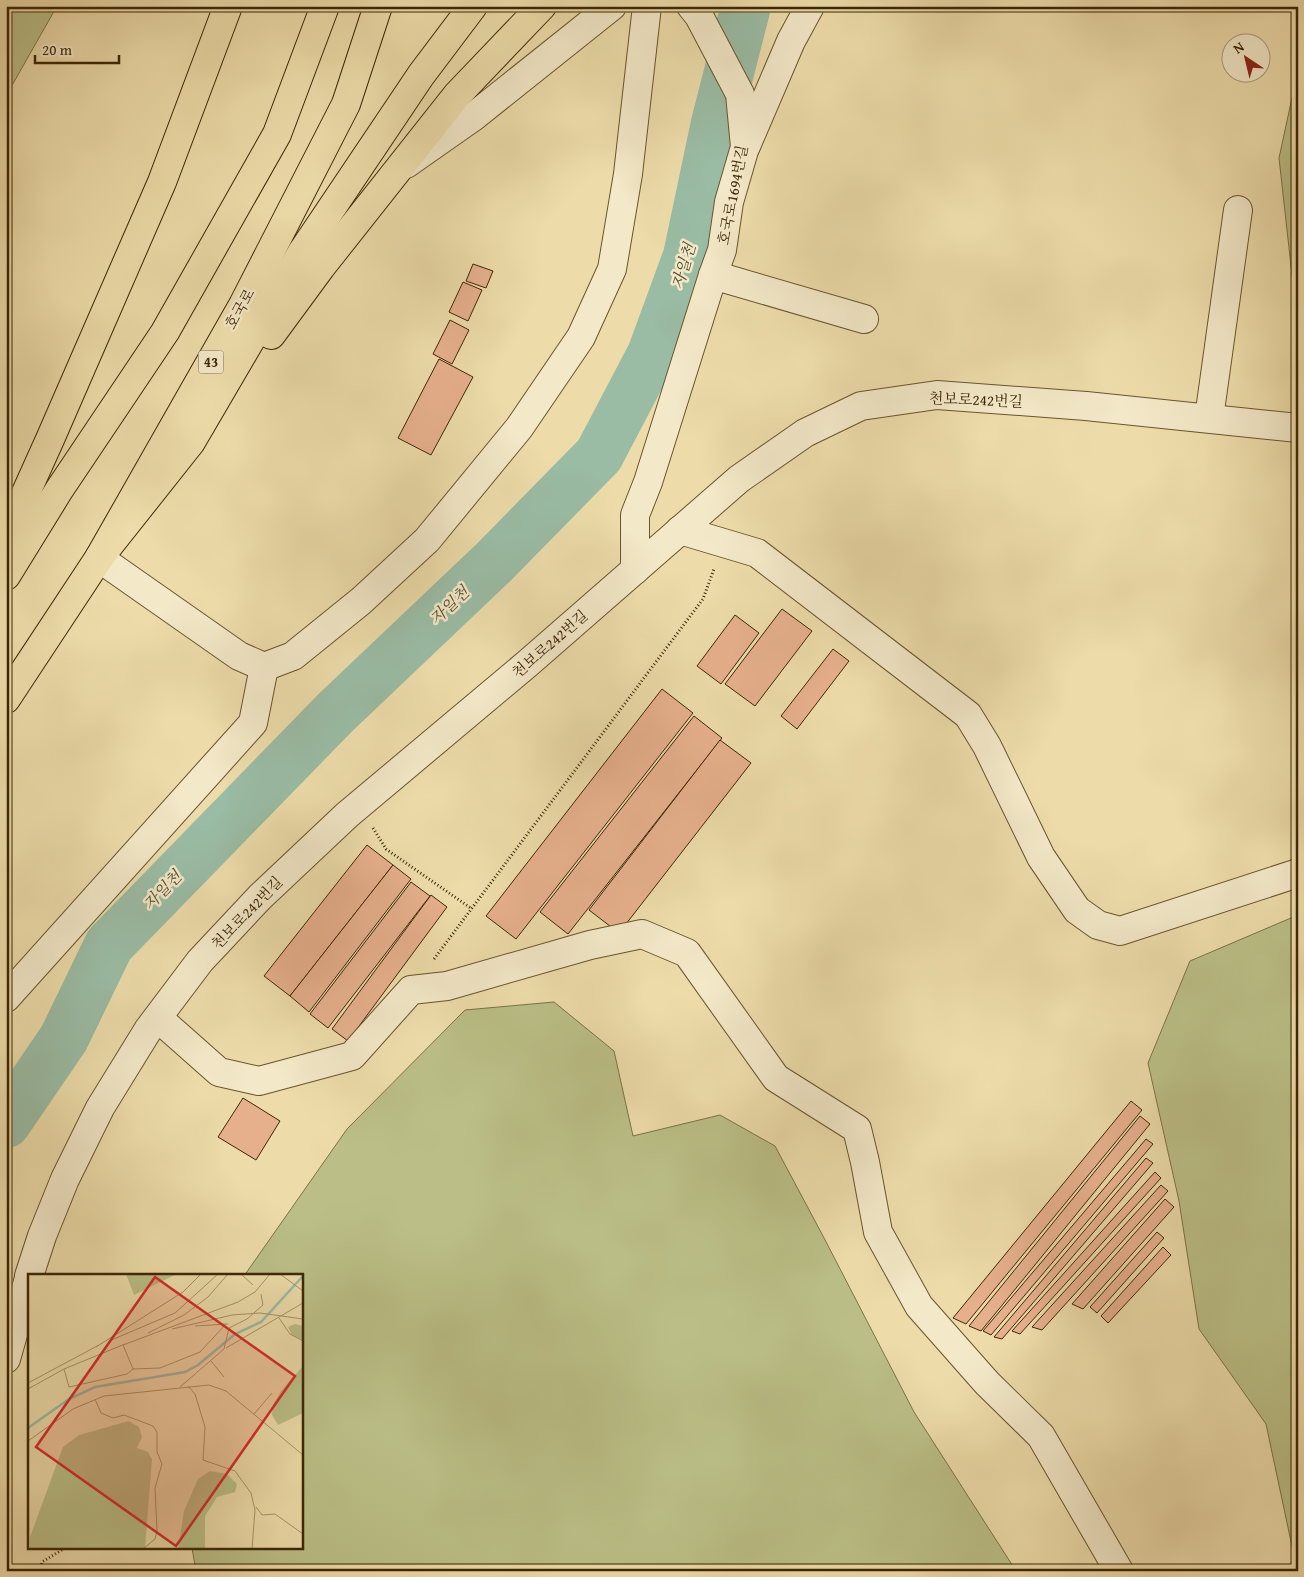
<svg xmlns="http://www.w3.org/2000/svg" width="1304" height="1577" font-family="'Gentium Book Plus','Noto Serif KR',serif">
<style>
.green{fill:#bbbf87;stroke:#7c7246}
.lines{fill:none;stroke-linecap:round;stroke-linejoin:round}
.river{stroke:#9abca5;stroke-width:50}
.building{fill:#e7b08d;stroke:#3d2605}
.minor-casing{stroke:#69542e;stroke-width:30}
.major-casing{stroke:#3d2605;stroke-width:30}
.highway-casing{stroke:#3d2605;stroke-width:30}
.path{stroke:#3d2605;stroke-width:3;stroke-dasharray:1 2.5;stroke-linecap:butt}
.minor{stroke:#f3e8c8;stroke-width:28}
.major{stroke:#eddcaa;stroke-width:28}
.highway{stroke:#eddcaa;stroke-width:28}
.labels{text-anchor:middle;stroke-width:5;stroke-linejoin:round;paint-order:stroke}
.shield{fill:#f3e8c8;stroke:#746040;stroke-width:1}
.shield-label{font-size:14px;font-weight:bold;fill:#3d2605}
.street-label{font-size:15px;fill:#3d2605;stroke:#f3e8c8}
.water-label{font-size:16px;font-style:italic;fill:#544c2d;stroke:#f3e8c8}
.inset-river{fill:none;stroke:#9abca5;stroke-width:2.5}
.inset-road{fill:none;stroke:#a79368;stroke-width:1}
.view{fill:#d62828;fill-opacity:0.15;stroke:#d62828;stroke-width:2.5}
.inset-edge{fill:none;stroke:#3d2605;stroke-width:2.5}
</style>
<rect width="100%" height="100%" fill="#eddcaa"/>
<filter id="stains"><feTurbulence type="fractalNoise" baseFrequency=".004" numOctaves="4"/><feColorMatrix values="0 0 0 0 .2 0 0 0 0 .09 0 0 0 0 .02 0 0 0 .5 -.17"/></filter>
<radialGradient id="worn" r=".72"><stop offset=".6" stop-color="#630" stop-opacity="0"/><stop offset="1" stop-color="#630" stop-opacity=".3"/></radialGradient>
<!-- green -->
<g class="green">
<polygon points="6,6 57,6 6,96"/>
<polygon points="1298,70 1298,291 1293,284 1279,158"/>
<polygon points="1298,915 1298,1557 1293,1551 1266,1424 1199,1329 1179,1201 1148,1063 1190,961"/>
<polygon points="554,1002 614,1051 633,1136 720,1115 775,1146 823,1236 914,1412 1016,1571 196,1571 192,1548 301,1548 301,1276 244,1276 347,1129 465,1010"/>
</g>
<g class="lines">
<!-- river -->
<polyline class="river" points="6,1123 64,1038 109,945 335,713 493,563 599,455 652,354 688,256 716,123 746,6"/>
</g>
<!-- building -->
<g class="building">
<polygon points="473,264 493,271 486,288 466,281"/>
<polygon points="463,282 482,290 468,321 449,312"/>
<polygon points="450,320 469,330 452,364 433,354"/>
<polygon points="439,359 473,377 431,455 398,438"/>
<polygon points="782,609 812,631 755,706 725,684"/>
<polygon points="735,615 759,633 721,684 697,666"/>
<polygon points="833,649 849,661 797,729 781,716"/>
<polygon points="662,689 693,713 516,939 486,916"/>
<polygon points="694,716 722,738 568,934 540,912"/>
<polygon points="720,740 751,763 619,933 589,910"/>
<polygon points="367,845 393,865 290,996 264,976"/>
<polygon points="393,865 411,879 309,1012 290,996"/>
<polygon points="411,882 430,896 328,1028 310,1014"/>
<polygon points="431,895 447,907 348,1041 332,1029"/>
<polygon points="243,1098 280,1121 256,1160 218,1137"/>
<polygon points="1131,1101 1142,1110 966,1324 953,1318"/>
<polygon points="1140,1116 1150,1124 981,1331 969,1326"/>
<polygon points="1146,1139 1153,1144 991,1335 983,1331"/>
<polygon points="1146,1158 1153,1163 1002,1339 994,1337"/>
<polygon points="1155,1172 1161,1178 1020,1334 1012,1331"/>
<polygon points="1161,1185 1168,1191 1042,1330 1032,1327"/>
<polygon points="1165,1199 1174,1207 1083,1309 1072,1304"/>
<polygon points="1157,1232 1164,1238 1097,1313 1090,1307"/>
<polygon points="1163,1247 1171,1255 1108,1323 1101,1316"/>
</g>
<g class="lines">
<!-- minor casing -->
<g class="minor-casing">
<g id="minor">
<polyline points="746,146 791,41 810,6"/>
<polyline points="406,164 473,117 612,6"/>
<polyline points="713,275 864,319"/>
<polyline points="1209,418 1238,210"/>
<polyline points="680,530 757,553 968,715 987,746 1041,857 1077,910 1098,925 1120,931 1298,873"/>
<polyline points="99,558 239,656 264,667 293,656 361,601 427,540 519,428 581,337 612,269 628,174 647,6"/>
<polyline points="635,570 635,515 648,482 713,275 722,250 729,202 745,147 740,94 699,16 691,6"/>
<polyline points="6,998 253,723 264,667"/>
<polyline points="158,1018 219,1072 259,1081 352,1056 411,990 447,986 590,945 642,934 687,953 776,1078 857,1129 865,1162 878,1232 919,1306 987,1383 1041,1436 1119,1571"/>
<polyline points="29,1276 42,1236 65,1179 100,1108 148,1030 200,961 260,897 347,815 527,664 739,479 805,433 861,406 937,395 1086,406 1298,428"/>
<polyline points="6,1359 29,1278"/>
</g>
</g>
<!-- major casing -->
<g class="major-casing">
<g id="major">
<polyline points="6,576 59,490 165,332 277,134 325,6"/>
<polyline points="6,699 99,558 243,305 346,104 378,6"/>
</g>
</g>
<!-- highway casing -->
<g class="highway-casing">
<g id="highway">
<polyline points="271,335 321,267 457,95 542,6"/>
<polyline points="6,537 51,437 162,182 228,6"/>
<polyline points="99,558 191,442 302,252 421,75 473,6"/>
</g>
</g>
<!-- path -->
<g class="path">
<polyline points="373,828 386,849 472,909"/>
<polyline points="434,959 703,599 714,569"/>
<polyline points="40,1571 42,1562 65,1548"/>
</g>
<!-- minor -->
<use href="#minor" class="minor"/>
<!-- major -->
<use href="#major" class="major"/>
<!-- highway -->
<use href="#highway" class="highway"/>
</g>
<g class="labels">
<!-- shield labels -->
<rect class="shield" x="198.5" y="350.5" width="25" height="23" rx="4"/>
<g class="shield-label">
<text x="211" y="367">43</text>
</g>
<!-- street labels -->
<g class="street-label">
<text transform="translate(733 195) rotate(-79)" y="5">호국로1694번길</text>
<text transform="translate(240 309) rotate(-61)" y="5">호국로</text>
<text transform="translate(976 400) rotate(2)" y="5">천보로242번길</text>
<text transform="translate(550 644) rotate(-41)" y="5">천보로242번길</text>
<text transform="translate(247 913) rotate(-46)" y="5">천보로242번길</text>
</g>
<!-- water labels -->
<g class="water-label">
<text transform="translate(683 266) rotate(-73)" y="6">자일천</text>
<text transform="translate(449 605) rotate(-43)" y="6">자일천</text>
<text transform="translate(162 890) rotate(-46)" y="6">자일천</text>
</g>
</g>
<!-- overview -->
<g transform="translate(28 1274)">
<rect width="275" height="275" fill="#eddcaa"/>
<path d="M98 0H149L106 21ZM267 50 275 52V67L264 61 260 53ZM275 92V139L250 151 244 141 245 131 253 117ZM101 147 111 153 114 163 109 174 120 178 124 185 117 275H2V263L35 173 51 161ZM182 197 199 200 209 210 207 218 189 223 177 242V275H150L156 237 170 205Z" fill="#bbbf87"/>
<path class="inset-river" d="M0 154 41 125 67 113 157 98 170 91 207 60 233 48 275 2"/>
<path class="inset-road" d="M213 0 225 11M252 0 275 17M251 44 262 60 275 67M167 52 200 50M144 55 204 41 232 39 275 45M120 59 156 41 180 23 200 0M81 67 147 39 190 0M95 71 105 95 132 94 172 78 198 50M95 71 210 28 227 18 242 0M68 73 155 18 173 0M198 74 275 29M183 87 196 103M36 95 41 113 99 100 105 95M0 109 71 71M160 112 167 120 177 153 175 186 207 197 223 219 227 236 224 275M152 113 196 75 201 54 219 45 235 31 233 20M0 115 36 95 97 70M67 125 73 139 85 144 96 141 125 152 129 158V178L134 190 127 214 129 257 127 265 115 275M226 140 244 119M0 167 45 135 76 122 181 111 198 117 275 181M228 233 234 241 247 240 275 260"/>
<path class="view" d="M127 3 267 102 148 272 8 173Z"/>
<rect width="275" height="275" class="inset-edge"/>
</g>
<!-- margin -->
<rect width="1304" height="1577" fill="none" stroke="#eddcaa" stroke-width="25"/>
<rect x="8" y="8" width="1289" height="1562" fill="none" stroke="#3d2605" stroke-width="2.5"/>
<rect x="12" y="12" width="1279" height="1552" fill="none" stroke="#3d2605"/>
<!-- north arrow -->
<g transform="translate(1246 58) rotate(325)"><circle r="24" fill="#f3e8c8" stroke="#aa9a7a"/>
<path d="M0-4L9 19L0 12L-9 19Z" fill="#8f2418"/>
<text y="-8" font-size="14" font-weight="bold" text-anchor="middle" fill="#3d2605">N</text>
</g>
<!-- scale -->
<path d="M35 55v8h84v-8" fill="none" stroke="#3d2605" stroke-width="2.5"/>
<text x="42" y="55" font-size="15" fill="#3d2605" stroke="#f3e8c8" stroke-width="4" paint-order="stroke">20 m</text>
<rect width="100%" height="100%" filter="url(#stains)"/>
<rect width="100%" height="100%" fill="url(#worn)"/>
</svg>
